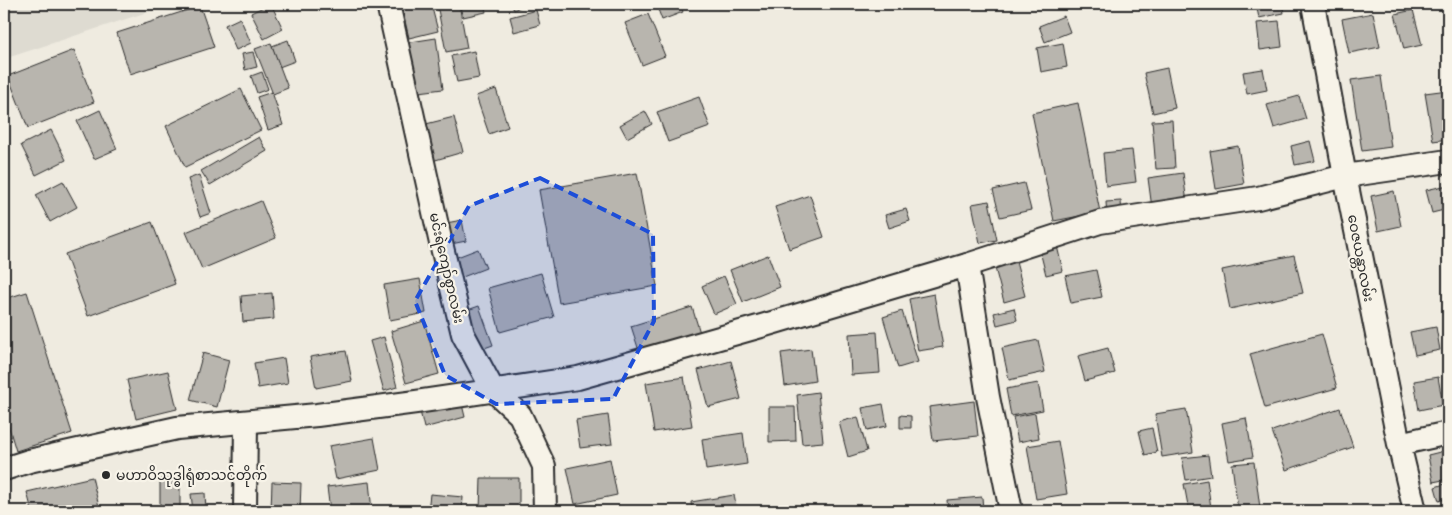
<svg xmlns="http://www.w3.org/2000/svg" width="1452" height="515" font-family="Mali,'Noto Sans Myanmar',sans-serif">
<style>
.built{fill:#dedbd1}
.building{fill:#b8b5ae;stroke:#2b2b2b}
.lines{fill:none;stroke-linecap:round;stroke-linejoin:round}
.street-casing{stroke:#2b2b2b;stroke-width:26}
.street{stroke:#f7f3e8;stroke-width:22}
.marked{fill:#1d4ed8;fill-opacity:0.2;stroke:#1d4ed8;stroke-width:4;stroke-dasharray:10 6;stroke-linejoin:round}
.poi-dot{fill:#2b2b2b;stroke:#f7f3e8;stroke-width:2}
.labels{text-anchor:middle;stroke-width:4.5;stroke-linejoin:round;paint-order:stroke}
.street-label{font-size:14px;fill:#2b2b2b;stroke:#f7f3e8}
.poi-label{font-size:14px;fill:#2b2b2b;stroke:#f7f3e8;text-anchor:start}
</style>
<rect width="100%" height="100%" fill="#efebe0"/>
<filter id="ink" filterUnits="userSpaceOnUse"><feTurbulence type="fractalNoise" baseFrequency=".02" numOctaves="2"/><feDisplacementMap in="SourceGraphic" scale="10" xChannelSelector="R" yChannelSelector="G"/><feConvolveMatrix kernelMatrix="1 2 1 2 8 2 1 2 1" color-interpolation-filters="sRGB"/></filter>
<g filter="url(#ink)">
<!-- built -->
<polygon class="built" points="4,4 172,4 4,59"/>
<!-- building -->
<g class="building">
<polygon points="269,4 271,4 283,29 264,39 251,13"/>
<polygon points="401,4 431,4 438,31 409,38"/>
<polygon points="437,4 459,4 467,48 446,52"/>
<polygon points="459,4 484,4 486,12 463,17"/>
<polygon points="511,4 525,4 514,10"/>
<polygon points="656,4 680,4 683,12 662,20"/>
<polygon points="1256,4 1282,4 1284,13 1259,18"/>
<polygon points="200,6 214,47 130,74 117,33"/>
<polygon points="536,10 540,25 514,32 510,17"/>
<polygon points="1413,10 1422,45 1404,49 1395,14"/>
<polygon points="1373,13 1380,47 1349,53 1342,19"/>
<polygon points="648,14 665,56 642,65 625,23"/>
<polygon points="1064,16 1070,32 1045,42 1039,26"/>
<polygon points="240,18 251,43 236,50 225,25"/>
<polygon points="1279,21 1282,47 1260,50 1257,23"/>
<polygon points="436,38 443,89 411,93 404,43"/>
<polygon points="288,40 295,61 279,67 272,46"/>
<polygon points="271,43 288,88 273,94 255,49"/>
<polygon points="1063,43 1067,67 1041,72 1037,48"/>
<polygon points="74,50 94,102 28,128 8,76"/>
<polygon points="474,51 479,78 457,82 451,56"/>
<polygon points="253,52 257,67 245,70 242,54"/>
<polygon points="1167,68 1175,108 1153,113 1144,73"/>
<polygon points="1263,69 1267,90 1247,94 1243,72"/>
<polygon points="262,72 268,89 257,93 251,76"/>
<polygon points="1381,76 1391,147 1362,151 1351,80"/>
<polygon points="241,89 261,130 185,167 166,126"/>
<polygon points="496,89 508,127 489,134 476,96"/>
<polygon points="1448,90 1448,139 1433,141 1425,93"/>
<polygon points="272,92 283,125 268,130 257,97"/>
<polygon points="1299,96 1306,119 1274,128 1267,105"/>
<polygon points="699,97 710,127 668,142 657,112"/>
<polygon points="1078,103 1100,212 1054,221 1032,113"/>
<polygon points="100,110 117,149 94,159 77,121"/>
<polygon points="645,111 652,124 627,138 620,125"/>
<polygon points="454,117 463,152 432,161 422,125"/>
<polygon points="1172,120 1175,168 1156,169 1152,121"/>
<polygon points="51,130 66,160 36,175 21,145"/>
<polygon points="259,137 267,151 210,185 201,171"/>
<polygon points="1310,141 1315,161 1295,165 1291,146"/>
<polygon points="1238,146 1244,184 1216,189 1210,151"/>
<polygon points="1132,150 1136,182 1106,186 1103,153"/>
<polygon points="637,173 657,286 559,303 539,190"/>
<polygon points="1183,173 1187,203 1152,208 1148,178"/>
<polygon points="199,175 211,213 200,217 188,179"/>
<polygon points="63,181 77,207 50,222 36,195"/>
<polygon points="1024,183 1031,210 1000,217 993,190"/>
<polygon points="1448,185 1448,209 1432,213 1426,190"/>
<polygon points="1394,191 1401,226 1378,231 1371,196"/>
<polygon points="810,195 824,237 789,249 775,207"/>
<polygon points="261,201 276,238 202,269 186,232"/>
<polygon points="989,201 997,240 980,243 972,204"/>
<polygon points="1121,201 1122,217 1107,217 1106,202"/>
<polygon points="906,209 910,221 889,228 885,215"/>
<polygon points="462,220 466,241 446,245 441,224"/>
<polygon points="152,222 175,284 88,316 65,254"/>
<polygon points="1057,246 1063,271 1046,275 1040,251"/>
<polygon points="478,249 486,268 460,278 452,259"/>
<polygon points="768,255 780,287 743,302 730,270"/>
<polygon points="1294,255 1303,293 1230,309 1222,270"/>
<polygon points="1016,262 1025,296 1004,302 995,268"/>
<polygon points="1096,270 1102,297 1071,303 1065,276"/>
<polygon points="541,273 554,317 500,332 488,288"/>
<polygon points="724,276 737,304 714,314 702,286"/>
<polygon points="420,279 426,313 390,320 384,285"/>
<polygon points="27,292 72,433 16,451 4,411 4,299"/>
<polygon points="272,293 274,319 243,322 241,296"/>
<polygon points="934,294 943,347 918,351 909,299"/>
<polygon points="479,306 493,345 476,351 462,312"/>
<polygon points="692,307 701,336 640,354 631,326"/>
<polygon points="1014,308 1017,320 997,325 994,313"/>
<polygon points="902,311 918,362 898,368 883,317"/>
<polygon points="424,321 439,374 406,383 391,331"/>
<polygon points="1436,327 1440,350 1415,355 1410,332"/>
<polygon points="877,332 880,373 851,375 849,334"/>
<polygon points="1322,334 1337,388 1265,408 1250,354"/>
<polygon points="384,337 397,387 384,391 370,341"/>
<polygon points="1038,340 1045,372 1009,380 1002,348"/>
<polygon points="1108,348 1115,373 1085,381 1078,356"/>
<polygon points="811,349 815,381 785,386 781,353"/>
<polygon points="346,351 352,381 316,388 310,357"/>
<polygon points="203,353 229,360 217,407 190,400"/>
<polygon points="284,358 288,383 258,388 254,363"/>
<polygon points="731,361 741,399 708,407 698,370"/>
<polygon points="168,371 177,409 136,419 127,380"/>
<polygon points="684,377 692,426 654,432 646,383"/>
<polygon points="1438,377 1443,405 1419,410 1414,381"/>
<polygon points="1038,383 1043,410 1011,416 1006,389"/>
<polygon points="818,392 823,442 802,444 797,395"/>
<polygon points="460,396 465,417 424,428 419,407"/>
<polygon points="974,401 978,436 933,441 929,407"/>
<polygon points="883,404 887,426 867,430 862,408"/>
<polygon points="769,407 795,407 796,441 769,442"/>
<polygon points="1340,408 1353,447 1286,470 1272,431"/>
<polygon points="1186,409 1193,452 1162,457 1155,414"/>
<polygon points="1035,413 1039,438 1018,442 1013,417"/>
<polygon points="608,415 612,444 580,448 576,420"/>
<polygon points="900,415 911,416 911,428 900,428"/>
<polygon points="858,417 867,451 848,457 839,422"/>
<polygon points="1246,418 1253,457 1229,461 1222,423"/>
<polygon points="1152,428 1157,452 1145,455 1139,431"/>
<polygon points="743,433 747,464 706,470 702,439"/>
<polygon points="374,438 380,470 336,479 329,446"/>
<polygon points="1058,441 1067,494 1036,499 1027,446"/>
<polygon points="1448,450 1448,479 1433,482 1428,455"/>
<polygon points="1208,455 1211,476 1186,480 1182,458"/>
<polygon points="610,459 617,495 575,504 567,468"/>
<polygon points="1254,462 1260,508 1238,511 1232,464"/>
<polygon points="92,477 100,511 32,511 27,492"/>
<polygon points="481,478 519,478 519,511 480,511"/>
<rect x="160" y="479" width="20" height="32"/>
<polygon points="1207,480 1211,508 1189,511 1184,484"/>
<polygon points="272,482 301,483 300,511 271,511"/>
<polygon points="369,482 372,511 330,511 327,487"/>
<polygon points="1448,483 1448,498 1439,501 1435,487"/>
<polygon points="205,493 206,511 193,511 191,494"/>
<polygon points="430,494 463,497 462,511 428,511"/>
<polygon points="734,495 737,511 692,511 691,502"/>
<polygon points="982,497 983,511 948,511 947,500"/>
</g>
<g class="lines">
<!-- street casing -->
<g class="street-casing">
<g id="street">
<polyline points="388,4 440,239 463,334 493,390 520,415 544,466 545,511"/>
<polyline points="1313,4 1345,176 1399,444 1415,511"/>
<polyline points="967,265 988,397 1011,511"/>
<polyline points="1399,444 1448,433"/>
<polyline points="4,469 29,461 177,428 317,415 416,402 578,378 765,325 967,265 1100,222 1258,198 1345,176 1448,161"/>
<polyline points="245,511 246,422"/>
</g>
</g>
<!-- street -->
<use href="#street" class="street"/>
</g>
</g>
<!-- marked area -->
<path class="marked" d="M540 178 653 234 654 321 613 399 496 404 445 375 415 301 469 206Z"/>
<!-- markers -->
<circle class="poi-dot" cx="106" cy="475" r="5"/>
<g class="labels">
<!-- street labels -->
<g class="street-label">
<text transform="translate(1361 258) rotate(79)" y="5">ဝေဇယန္တာလမ်း</text>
<text transform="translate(447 268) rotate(77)" y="5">မင်းရဲကျော်စွာလမ်း</text>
</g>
<!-- poi labels -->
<g class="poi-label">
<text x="116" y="480">မဟာဝိသုဒ္ဓါရုံစာသင်တိုက်</text>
</g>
</g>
<!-- margin -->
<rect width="1452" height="515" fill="none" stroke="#f7f3e8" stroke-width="20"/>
<rect x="10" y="10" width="1432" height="495" fill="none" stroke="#2b2b2b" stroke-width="2" filter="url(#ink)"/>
</svg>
